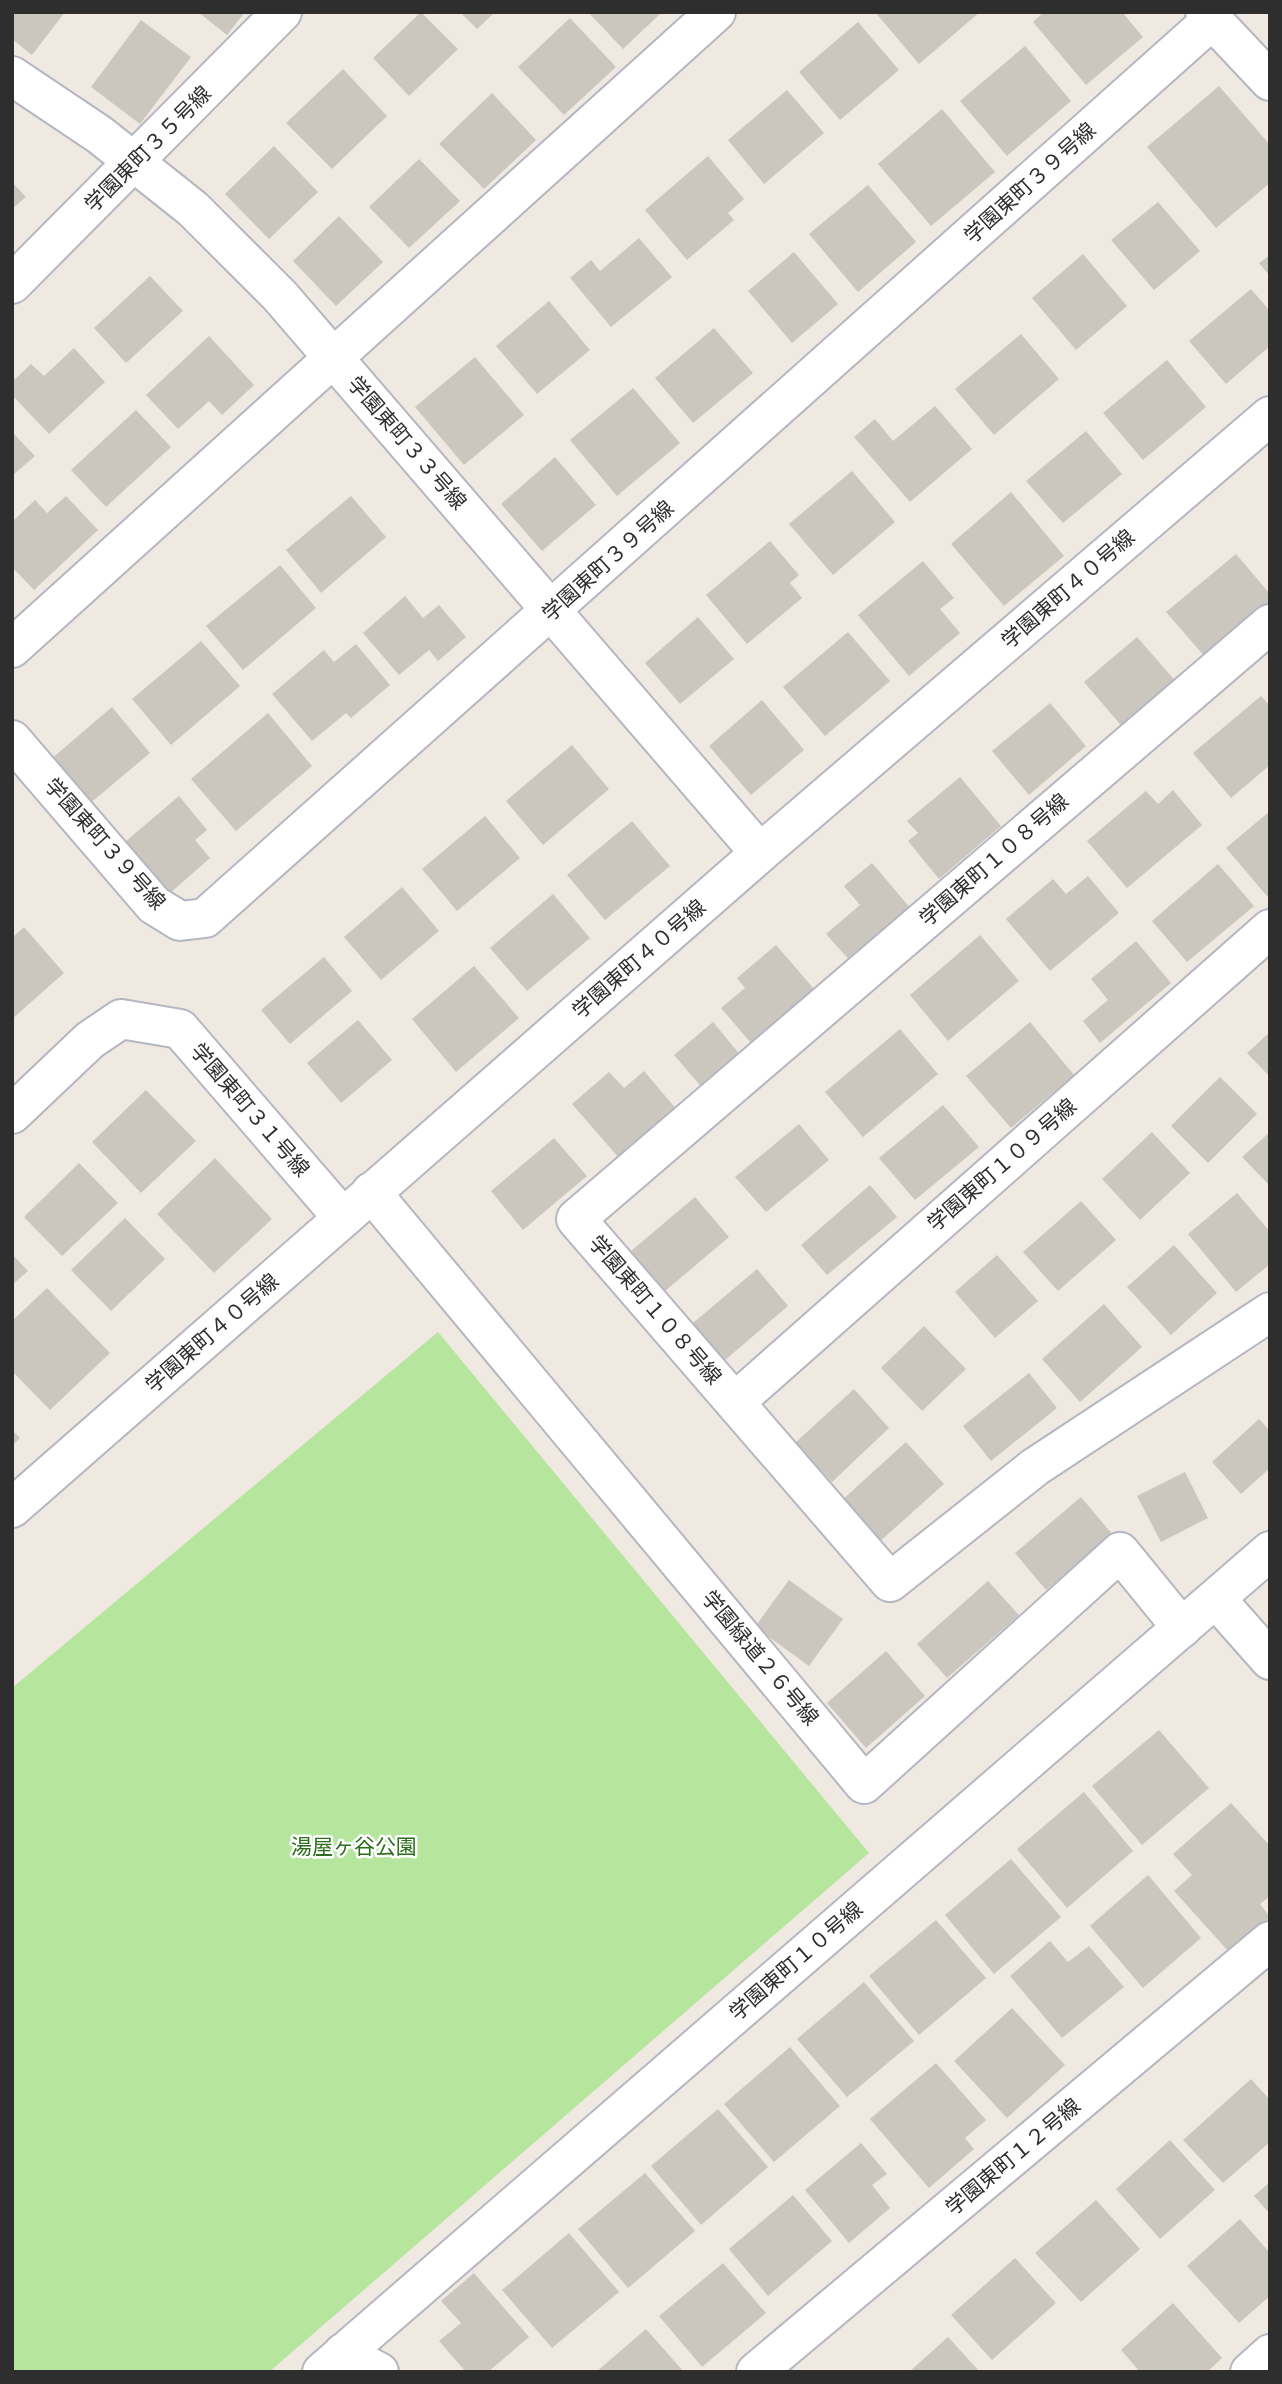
<svg xmlns="http://www.w3.org/2000/svg" width="1282" height="2384" font-family="Lato,'Noto Sans JP',sans-serif">
<style>
.green{fill:#b6e59e}
.building{fill:#cbc7bf}
.lines{fill:none;stroke-linecap:round;stroke-linejoin:round}
.street-casing{stroke:#b4b7c1;stroke-width:42}
.street{stroke:#fff;stroke-width:38}
.labels{text-anchor:middle;stroke-width:5;stroke-linejoin:round;paint-order:stroke}
.street-label{font-size:21px;fill:#2e2e2e;stroke:#fff}
.park-label{font-size:21px;fill:#2c6e1b;stroke:#fff}
</style>
<rect width="100%" height="100%" fill="#efe9e1"/>
<!-- green -->
<polygon class="green" points="438,1332 869,1853 269,2372 12,2372 12,1688"/>
<!-- building -->
<g class="building">
<polygon points="12,12 65,12 32,55 12,39"/>
<polygon points="198,12 245,12 227,35"/>
<polygon points="421,12 458,49 409,96 373,58"/>
<polygon points="460,12 495,12 477,29"/>
<polygon points="588,12 662,12 623,49"/>
<polygon points="875,12 980,12 919,64"/>
<polygon points="1044,12 1122,12 1143,37 1086,85 1033,22"/>
<polygon points="570,18 616,67 564,115 518,67"/>
<polygon points="141,20 191,57 140,124 91,87"/>
<polygon points="858,22 899,70 840,120 799,72"/>
<polygon points="1025,46 1071,101 1007,156 960,101"/>
<polygon points="343,69 387,116 332,169 286,123"/>
<polygon points="1219,86 1270,145 1270,183 1216,228 1147,147"/>
<polygon points="787,90 824,133 764,184 728,140"/>
<polygon points="492,93 536,140 484,189 439,144"/>
<polygon points="942,109 995,172 931,226 878,164"/>
<polygon points="274,146 318,192 269,239 225,194"/>
<polygon points="708,156 744,199 728,213 734,220 687,260 645,210"/>
<polygon points="419,159 460,201 409,248 369,207"/>
<polygon points="12,182 26,197 12,209"/>
<polygon points="868,185 916,242 858,292 809,234"/>
<polygon points="1158,202 1200,251 1154,290 1111,240"/>
<polygon points="339,216 383,262 336,306 293,261"/>
<polygon points="639,238 672,277 611,327 570,278 591,260 600,271"/>
<polygon points="794,252 838,304 792,343 748,291"/>
<polygon points="1083,254 1127,306 1076,350 1032,298"/>
<polygon points="1270,255 1270,276 1259,263"/>
<polygon points="150,276 183,311 126,363 94,328"/>
<polygon points="1251,289 1270,311 1270,346 1226,384 1189,341"/>
<polygon points="549,301 590,350 537,394 496,346"/>
<polygon points="714,328 753,373 693,423 655,378"/>
<polygon points="1021,334 1059,379 994,435 955,389"/>
<polygon points="209,336 254,385 222,415 209,401 178,429 146,395"/>
<polygon points="74,348 105,382 49,434 12,395 12,382 31,364 44,376"/>
<polygon points="475,357 524,415 464,465 415,407"/>
<polygon points="1167,360 1206,407 1143,460 1103,413"/>
<polygon points="633,388 680,443 617,496 570,440"/>
<polygon points="935,406 972,449 910,502 854,437 875,419 893,441"/>
<polygon points="136,410 171,447 106,507 71,470"/>
<polygon points="1086,431 1122,474 1063,523 1026,481"/>
<polygon points="12,432 35,456 12,476"/>
<polygon points="555,457 596,505 542,551 501,504"/>
<polygon points="852,471 895,522 833,575 789,524"/>
<polygon points="1011,492 1064,556 1004,606 951,544"/>
<polygon points="66,496 98,530 34,590 12,567 12,522 35,500 47,513"/>
<polygon points="351,496 386,537 321,593 286,550"/>
<polygon points="770,541 799,575 790,583 802,598 747,644 706,595"/>
<polygon points="1236,554 1270,594 1270,604 1206,658 1166,612"/>
<polygon points="923,561 954,598 940,609 960,633 909,676 858,615"/>
<polygon points="280,565 316,608 243,670 206,626"/>
<polygon points="405,596 423,618 439,605 466,637 438,661 429,650 399,675 363,633"/>
<polygon points="698,617 734,659 680,704 645,663"/>
<polygon points="848,632 890,681 825,736 783,687"/>
<polygon points="1137,637 1179,685 1125,730 1084,682"/>
<polygon points="201,641 240,686 171,745 132,699"/>
<polygon points="356,644 390,685 351,718 346,713 312,741 272,694 324,650 334,662"/>
<polygon points="1261,696 1270,706 1270,765 1231,798 1193,753"/>
<polygon points="762,700 804,750 751,795 709,746"/>
<polygon points="1050,703 1086,746 1029,795 992,751"/>
<polygon points="112,707 150,753 88,805 50,760"/>
<polygon points="268,713 312,766 236,831 191,779"/>
<polygon points="572,745 609,789 543,845 506,801"/>
<polygon points="960,777 1001,826 939,879 908,841 918,833 907,821"/>
<polygon points="1173,790 1202,825 1127,888 1087,841 1146,791 1158,804"/>
<polygon points="179,796 207,830 195,840 210,858 162,900 118,848"/>
<polygon points="1270,811 1270,894 1267,896 1226,848"/>
<polygon points="485,816 520,858 457,911 422,869"/>
<polygon points="632,821 670,866 605,920 567,875"/>
<polygon points="872,863 912,910 852,963 826,934 860,905 844,886"/>
<polygon points="1218,864 1254,906 1187,962 1152,921"/>
<polygon points="1088,876 1119,913 1050,971 1006,919 1053,879 1066,894"/>
<polygon points="402,887 439,931 381,980 344,937"/>
<polygon points="553,894 590,938 527,991 490,948"/>
<polygon points="24,927 64,973 12,1019 12,938"/>
<polygon points="980,935 1019,981 948,1041 910,995"/>
<polygon points="1136,941 1171,983 1100,1043 1083,1021 1108,1000 1091,979"/>
<polygon points="776,945 814,989 751,1043 721,1008 745,988 737,978"/>
<polygon points="324,957 352,991 290,1044 261,1010"/>
<polygon points="474,966 519,1018 456,1072 412,1019"/>
<polygon points="358,1020 392,1060 341,1103 307,1063"/>
<polygon points="713,1022 742,1057 704,1090 674,1055"/>
<polygon points="1030,1022 1074,1075 1011,1128 966,1076"/>
<polygon points="900,1029 938,1074 863,1137 825,1092"/>
<polygon points="1270,1032 1270,1077 1247,1053"/>
<polygon points="644,1071 677,1110 619,1158 572,1104 609,1072 624,1088"/>
<polygon points="1220,1077 1257,1114 1208,1163 1171,1126"/>
<polygon points="146,1090 196,1141 141,1193 92,1142"/>
<polygon points="943,1105 979,1147 915,1200 879,1158"/>
<polygon points="799,1124 829,1160 766,1212 735,1177"/>
<polygon points="1152,1132 1190,1173 1140,1220 1102,1179"/>
<polygon points="1270,1132 1270,1186 1242,1157"/>
<polygon points="554,1138 587,1176 523,1230 491,1191"/>
<polygon points="215,1158 272,1219 214,1273 157,1214"/>
<polygon points="79,1163 118,1203 62,1256 24,1217"/>
<polygon points="870,1185 897,1217 827,1275 801,1245"/>
<polygon points="1237,1193 1270,1232 1270,1264 1236,1292 1188,1234"/>
<polygon points="695,1197 729,1237 665,1291 631,1251"/>
<polygon points="1081,1201 1116,1240 1058,1291 1023,1252"/>
<polygon points="125,1218 165,1259 111,1311 71,1270"/>
<polygon points="1174,1245 1217,1293 1171,1335 1127,1287"/>
<polygon points="12,1254 28,1271 12,1285"/>
<polygon points="997,1255 1038,1301 995,1338 955,1292"/>
<polygon points="757,1269 788,1306 724,1361 693,1323"/>
<polygon points="47,1288 110,1353 50,1410 12,1371 12,1321"/>
<polygon points="1104,1304 1142,1347 1080,1402 1042,1359"/>
<polygon points="924,1326 966,1369 922,1411 881,1368"/>
<polygon points="1029,1373 1057,1408 991,1461 963,1426"/>
<polygon points="854,1389 889,1428 832,1482 795,1443"/>
<polygon points="1259,1419 1270,1431 1270,1468 1241,1494 1212,1462"/>
<polygon points="12,1430 20,1438 12,1446"/>
<polygon points="906,1442 944,1484 878,1543 840,1502"/>
<polygon points="1185,1472 1208,1518 1161,1542 1137,1496"/>
<polygon points="1081,1497 1113,1535 1046,1590 1015,1553"/>
<polygon points="789,1580 843,1619 809,1666 755,1627"/>
<polygon points="988,1581 1019,1615 947,1678 917,1644"/>
<polygon points="886,1651 925,1696 866,1748 827,1703"/>
<polygon points="1159,1730 1209,1788 1142,1845 1092,1786"/>
<polygon points="1084,1792 1133,1851 1067,1908 1017,1849"/>
<polygon points="1231,1803 1270,1846 1270,1896 1260,1904 1270,1917 1230,1953 1174,1891 1192,1875 1173,1854"/>
<polygon points="1011,1859 1061,1917 994,1974 945,1915"/>
<polygon points="1148,1875 1201,1938 1143,1988 1090,1926"/>
<polygon points="936,1920 986,1978 919,2035 869,1976"/>
<polygon points="1050,1941 1068,1962 1089,1946 1124,1987 1062,2038 1010,1976"/>
<polygon points="864,1982 914,2041 847,2097 797,2039"/>
<polygon points="1012,2008 1065,2065 1007,2118 954,2061"/>
<polygon points="790,2047 840,2106 774,2162 724,2104"/>
<polygon points="936,2063 986,2120 965,2138 974,2149 929,2188 870,2119"/>
<polygon points="1251,2079 1270,2100 1270,2142 1223,2183 1183,2140"/>
<polygon points="718,2109 768,2167 701,2225 651,2166"/>
<polygon points="1170,2140 1215,2190 1160,2239 1116,2189"/>
<polygon points="861,2143 887,2174 872,2185 890,2208 849,2243 805,2190"/>
<polygon points="645,2173 695,2231 628,2288 578,2229"/>
<polygon points="1270,2182 1270,2214 1254,2196"/>
<polygon points="793,2195 832,2241 768,2296 729,2249"/>
<polygon points="1096,2200 1140,2249 1081,2302 1035,2253"/>
<polygon points="1240,2219 1270,2253 1270,2296 1239,2323 1187,2266"/>
<polygon points="569,2233 619,2292 552,2348 502,2290"/>
<polygon points="1015,2258 1056,2303 992,2360 951,2315"/>
<polygon points="723,2263 766,2313 702,2367 659,2316"/>
<polygon points="474,2273 529,2337 488,2372 466,2372 439,2341 461,2323 441,2301"/>
<polygon points="1173,2303 1222,2358 1207,2372 1140,2372 1121,2350"/>
<polygon points="646,2329 684,2372 596,2372"/>
<polygon points="948,2337 980,2372 909,2372"/>
</g>
<g class="lines">
<!-- street casing -->
<g class="street-casing">
<g id="street">
<polyline points="1205,12 1270,81"/>
<polyline points="12,76 100,135 193,209 280,296 760,853"/>
<polyline points="12,284 282,12"/>
<polyline points="1270,624 576,1219 890,1582 1035,1467 1270,1312"/>
<polyline points="12,648 716,12"/>
<polyline points="12,740 154,905 180,921 205,918 1212,20"/>
<polyline points="12,1114 90,1040 121,1019 180,1029 343,1218"/>
<polyline points="371,1192 864,1784 1120,1552 1182,1628"/>
<polyline points="735,1402 1270,929"/>
<polyline points="12,1508 760,853 1270,416"/>
<polyline points="1216,1599 1270,1660"/>
<polyline points="343,2353 379,2372"/>
<polyline points="322,2372 1270,1551"/>
<polyline points="756,2372 1270,1941"/>
<polyline points="1250,2372 1270,2354"/>
</g>
</g>
<!-- street -->
<use href="#street" class="street"/>
</g>
<g class="labels">
<!-- street labels -->
<g class="street-label">
<text transform="translate(148 149) rotate(-45)" y="7">学園東町３５号線</text>
<text transform="translate(1030 183) rotate(-42)" y="7">学園東町３９号線</text>
<text transform="translate(407 443) rotate(49)" y="7">学園東町３３号線</text>
<text transform="translate(608 561) rotate(-42)" y="7">学園東町３９号線</text>
<text transform="translate(1068 589) rotate(-41)" y="7">学園東町４０号線</text>
<text transform="translate(105 844) rotate(48)" y="7">学園東町３９号線</text>
<text transform="translate(994 860) rotate(-41)" y="7">学園東町１０８号線</text>
<text transform="translate(639 959) rotate(-41)" y="7">学園東町４０号線</text>
<text transform="translate(250 1110) rotate(49)" y="7">学園東町３１号線</text>
<text transform="translate(1002 1165) rotate(-41)" y="7">学園東町１０９号線</text>
<text transform="translate(655 1310) rotate(49)" y="7">学園東町１０８号線</text>
<text transform="translate(212 1333) rotate(-41)" y="7">学園東町４０号線</text>
<text transform="translate(760 1658) rotate(50)" y="7">学園緑道２６号線</text>
<text transform="translate(796 1961) rotate(-41)" y="7">学園東町１０号線</text>
<text transform="translate(1013 2157) rotate(-40)" y="7">学園東町１２号線</text>
</g>
<!-- park labels -->
<g class="park-label">
<text x="354" y="1854">湯屋ヶ谷公園</text>
</g>
</g>
<!-- border -->
<rect width="1282" height="2384" fill="none" stroke="#2e2e2e" stroke-width="28"/>
</svg>
